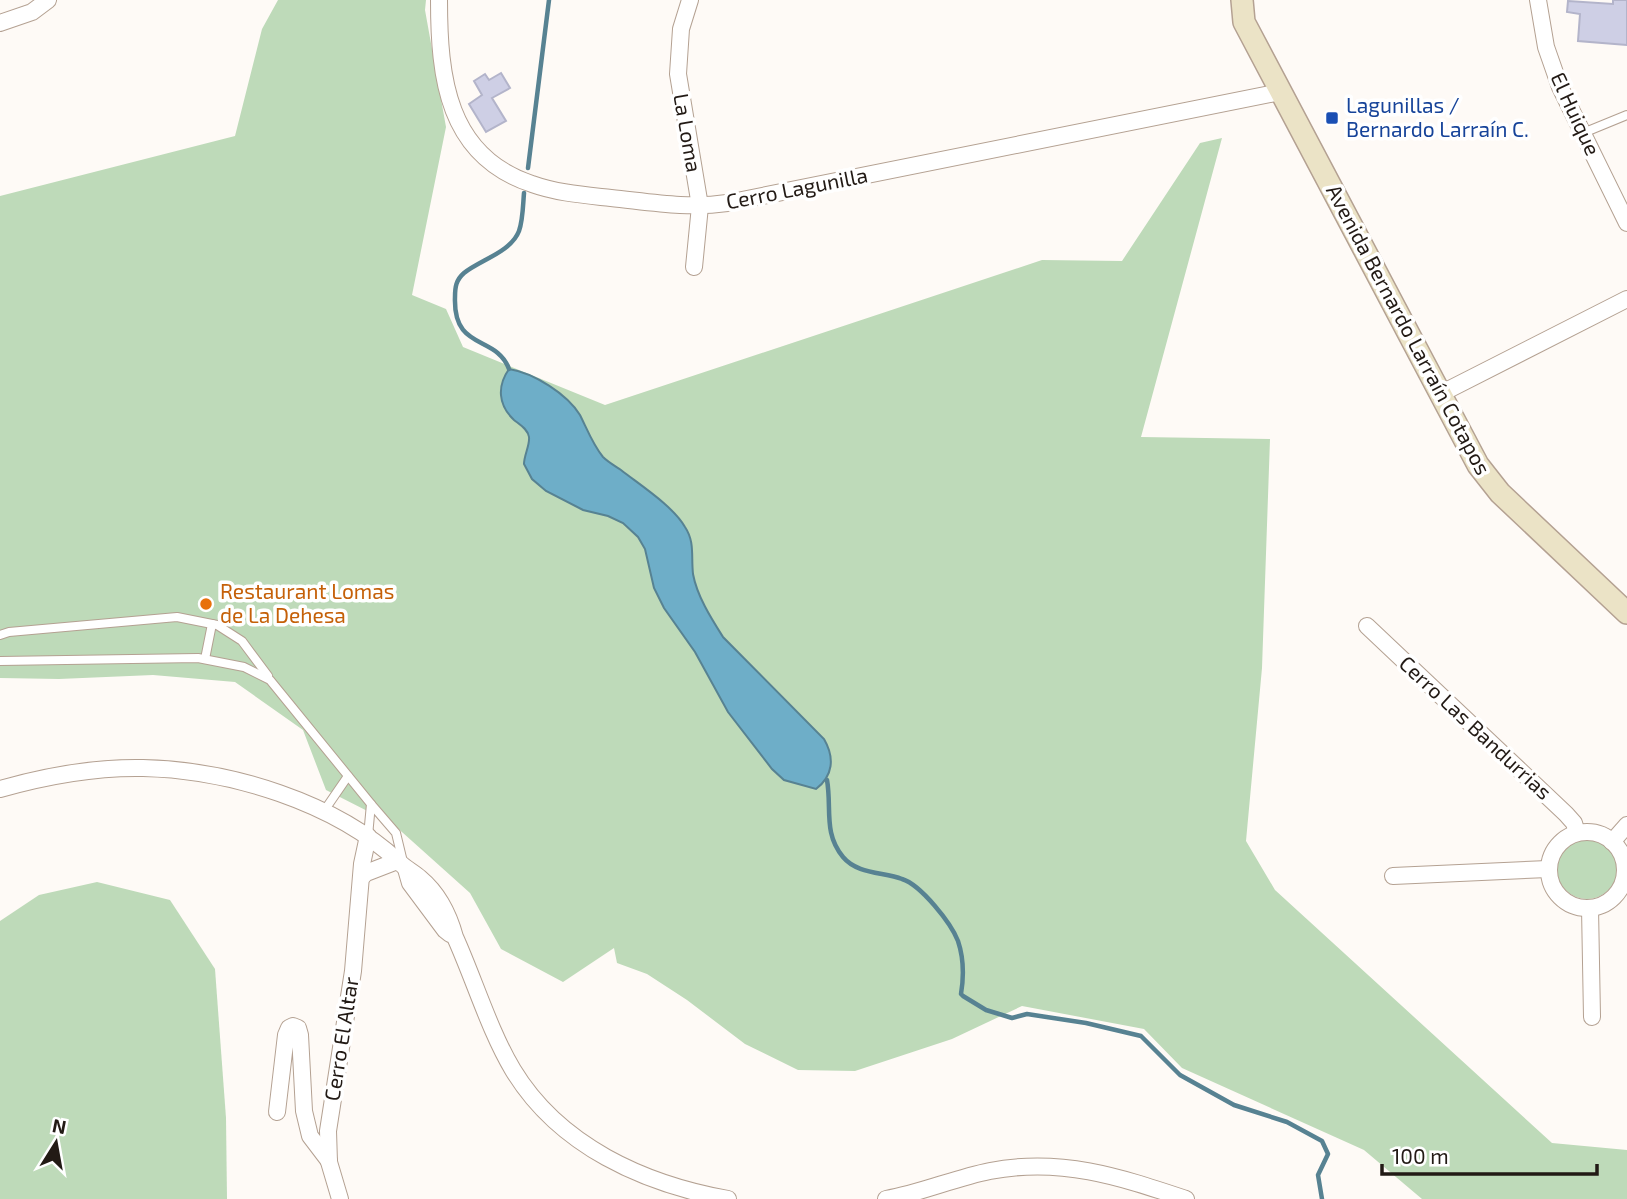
<svg xmlns="http://www.w3.org/2000/svg" width="1627" height="1199" font-family="'Exo 2',sans-serif">
<style>
.green{fill:#bedab9}
.water{fill:#6eaec8;stroke:#578292;stroke-width:2}
.lines{fill:none;stroke-linecap:round;stroke-linejoin:round}
.stream{stroke:#578292;stroke-width:4.5}
.building{fill:#cecfe5;stroke:#b3b4ca;stroke-width:2}
.lane-casing{stroke:#b4a192;stroke-width:10}
.street-casing{stroke:#b4a192;stroke-width:18}
.secondary-casing{stroke:#b4a192;stroke-width:24}
.lane{stroke:#fff;stroke-width:8}
.street{stroke:#fff;stroke-width:16}
.secondary{stroke:#ebe3c6;stroke-width:21}
.transit-dot{fill:#1a4fb4;stroke:#fff;stroke-width:2.5}
.food-dot{fill:#e8710a;stroke:#fff;stroke-width:2.5}
.labels{text-anchor:middle;stroke-width:7;stroke-linejoin:round;paint-order:stroke}
.transit-label{font-size:21px;fill:#164399;stroke:#fff;text-anchor:start}
.street-label{font-size:21px;fill:#221a15;stroke:#fff}
.food-label{font-size:21px;fill:#c56008;stroke:#fff;text-anchor:start}
</style>
<rect width="100%" height="100%" fill="#fefaf6"/>
<!-- green -->
<g class="green">
<polygon points="278,0 426,0 425,10 446,127 412,295 446,309 463,347 605,405 1042,260 1122,261 1200,143 1222,138 1141,437 1270,439 1262,668 1246,841 1275,890 1552,1143 1627,1150 1627,1199 1422,1199 1364,1150 1182,1068 1144,1029 1022,1006 952,1039 855,1071 798,1070 745,1044 687,1000 647,974 617,963 614,948 563,982 501,949 470,893 393,824 326,790 303,730 235,682 153,675 59,679 0,678 0,196 235,136 262,29"/>
<circle cx="1587" cy="869" r="30"/>
<polygon points="97,882 170,900 215,969 226,1118 227,1199 0,1199 0,921 39,895"/>
</g>
<!-- water -->
<path class="water" d="M509 369C534 373 567 394 580 415 587 429 593 445 603 457 608 462 615 466 621 470 640 485 673 506 685 527 695 542 691 556 693 574 697 596 711 618 723 637L824 739C835 758 833 776 816 789L784 780 772 769 728 712 695 652 664 608 654 588 645 549 638 537 623 523 608 516 583 510 546 491 532 479 524 464C524 455 530 445 529 437 528 429 519 424 514 420 498 405 497 386 509 369Z"/>
<g class="lines">
<!-- stream -->
<g class="stream">
<polyline points="528,168 549,0"/>
<path d="M509 369C496 334 453 352 455 297 455 287 456 280 464 273 480 260 511 252 519 231 523 220 523 204 524 193"/>
<path d="M827 780C832 808 823 833 843 857 857 874 883 872 902 879 921 885 951 923 958 941 964 959 964 976 961 994L963 996 986 1010 1012 1018 1027 1014 1086 1023 1141 1036 1180 1075 1234 1105 1287 1122 1322 1141 1328 1154 1318 1175 1322 1199"/>
</g>
</g>
<!-- building -->
<g class="building">
<polygon points="1613,0 1627,0 1627,45 1578,41 1580,14 1567,12 1568,1 1613,4"/>
<polygon points="501,73 510,88 492,98 506,121 486,132 469,104 482,95 474,81 485,74 489,80"/>
</g>
<g class="lines">
<!-- lane casing -->
<g class="lane-casing">
<g id="lane">
<polyline points="1583,133 1627,115"/>
<polyline points="0,635 9,632 177,617 217,625 242,641 268,676"/>
<polyline points="205,659 212,624"/>
<polyline points="0,661 198,658 244,667 270,680 371,804 368,836"/>
<polyline points="371,804 396,833 403,862"/>
<polyline points="324,811 348,776"/>
</g>
</g>
<!-- street casing -->
<g class="street-casing">
<g id="street">
<path d="M439 0C439 77 447 156 532 184 557 193 584 195 611 198 650 202 688 209 727 203L1280 92"/>
<polyline points="690,0 681,29 678,74 700,206 694,267"/>
<polyline points="1538,0 1546,47 1560,87 1627,223"/>
<polyline points="0,23 32,12 48,0"/>
<polyline points="1440,394 1627,299"/>
<polyline points="1367,626 1566,814 1574,823 1577,833"/>
<path d="M0 789C46 776 95 767 143 768 230 770 335 802 399 862 405 868 413 872 420 878 438 893 449 915 455 937 474 979 490 1032 513 1070 559 1146 644 1184 728 1199"/>
<circle cx="1587" cy="870" r="38"/>
<polyline points="1612,842 1627,825"/>
<polyline points="406,869 410,883 445,930 450,934"/>
<polyline points="1393,876 1548,869"/>
<polyline points="362,877 366,873 397,861"/>
<polyline points="1590,908 1592,1017"/>
<polyline points="277,1112 286,1035 289,1028 293,1026 298,1028 300,1035 304,1111 310,1136 329,1161"/>
<polyline points="340,1199 329,1162 328,1131 353,971 362,864 368,836"/>
<path d="M886 1199C921 1193 955 1178 990 1171 1061 1157 1120 1177 1186 1199"/>
</g>
</g>
<!-- secondary casing -->
<g class="secondary-casing">
<polyline id="secondary" points="1242,0 1244,22 1478,465 1500,493 1627,613"/>
</g>
<!-- lane -->
<use href="#lane" class="lane"/>
<!-- street -->
<use href="#street" class="street"/>
<!-- secondary -->
<use href="#secondary" class="secondary"/>
</g>
<!-- markers -->
<rect class="transit-dot" x="1325" y="111" width="14" height="14" rx="3.5"/>
<circle class="food-dot" cx="206" cy="604" r="7"/>
<g class="labels">
<!-- transit labels -->
<g class="transit-label">
<text x="1346" y="113">Lagunillas /<tspan x="1346" dy="24">Bernardo Larraín C.</tspan></text>
</g>
<!-- street labels -->
<g class="street-label">
<text transform="translate(1575 114) rotate(65)" y="7">El Huique</text>
<text transform="translate(687 133) rotate(80)" y="7">La Loma</text>
<text transform="translate(797 189) rotate(-11)" y="7">Cerro Lagunilla</text>
<text transform="translate(1408 330) rotate(62)" y="7">Avenida Bernardo Larraín Cotapos</text>
<text transform="translate(1475 728) rotate(43)" y="7">Cerro Las Bandurrias</text>
<text transform="translate(342 1039) rotate(-81)" y="7">Cerro El Altar</text>
</g>
<!-- food labels -->
<g class="food-label">
<text x="220" y="599">Restaurant Lomas<tspan x="220" dy="24">de La Dehesa</tspan></text>
</g>
</g>
<!-- north arrow -->
<g transform="translate(56 1143) rotate(11)" stroke="#ffffff" stroke-width="5" paint-order="stroke">
<path d="M0-5L12 26L0 18L-12 26Z" fill="#221a15"/>
<text y="-10" font-size="19" font-weight="bold" text-anchor="middle" fill="#221a15">N</text>
</g>
<!-- scale -->
<path d="M1382 1164v10h215v-10" fill="none" stroke="#221a15" stroke-width="3.5"/>
<text x="1392" y="1164" font-size="21" fill="#221a15" stroke="#ffffff" stroke-width="5" paint-order="stroke">100 m</text>
</svg>
